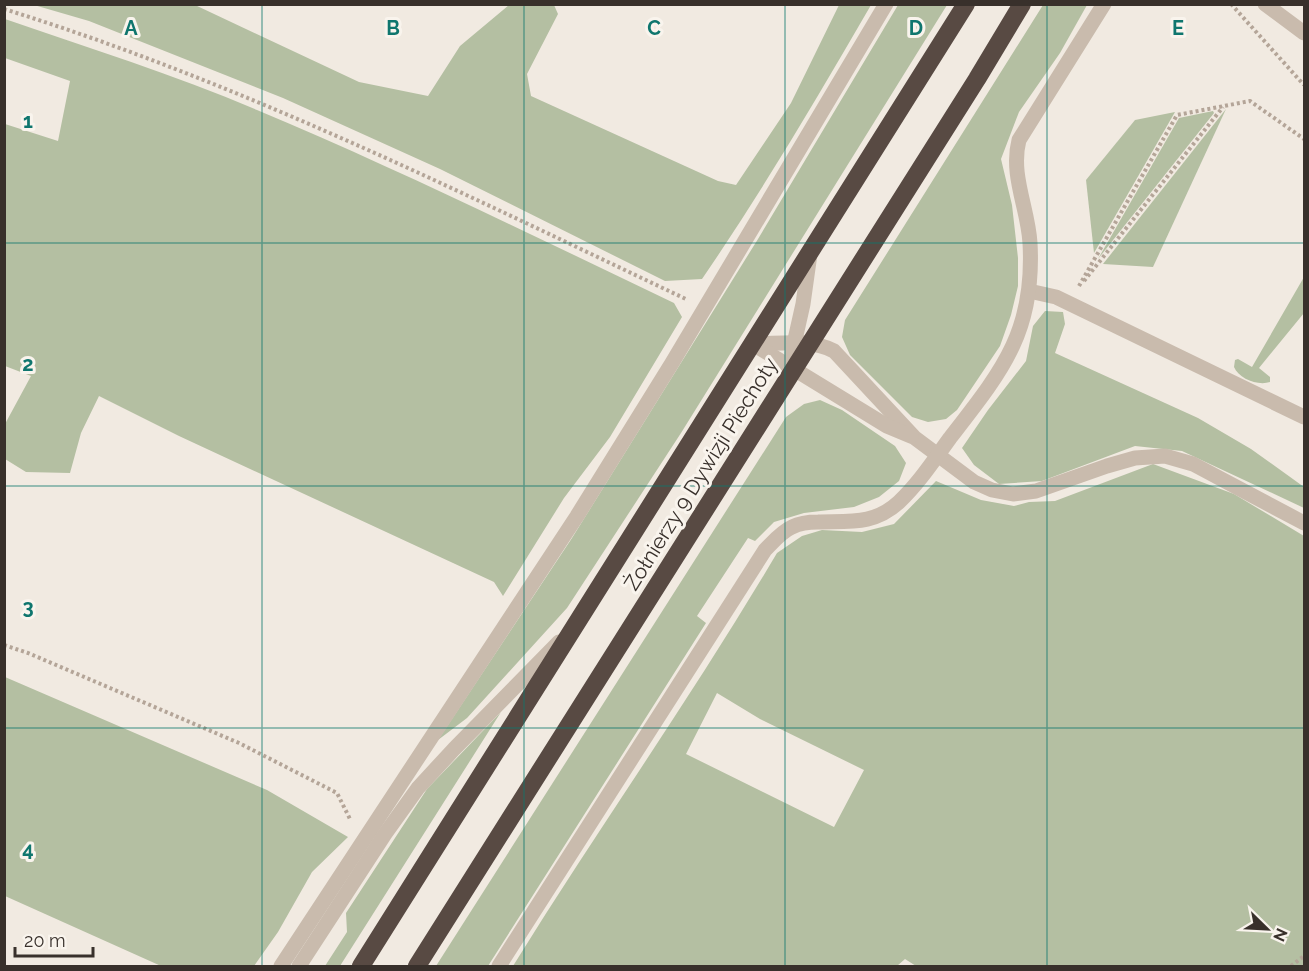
<svg xmlns="http://www.w3.org/2000/svg" width="1309" height="971" font-family="Raleway,sans-serif">
<style>
.green{fill:#b4bfa2;fill-rule:evenodd}
.lines{fill:none;stroke-linecap:round;stroke-linejoin:round}
.path{stroke:#b4a598;stroke-width:4;stroke-dasharray:3 3;stroke-linecap:butt}
.minor{stroke:#c9bbad;stroke-width:15}
.highway{stroke:#584a43;stroke-width:18}
.grid{fill:none;stroke:#0f766e;stroke-width:1.5;stroke-opacity:0.55}
.labels{text-anchor:middle;stroke-width:6;stroke-linejoin:round;paint-order:stroke}
.street-label{font-size:21px;fill:#38302b;stroke:#f9f4ed}
.grid-label{font-size:20px;text-anchor:middle;font-weight:bold;fill:#0f766e;stroke:#f9f4ed;stroke-width:6;stroke-linejoin:round;paint-order:stroke}
</style>
<rect width="100%" height="100%" fill="#f1eae1"/>
<!-- green -->
<g class="green">
<path d="M34 5H195L359 82 428 96 460 46 509 5H554L558 14 527 74 531 96 718 181 736 185 791 103 839 5H871C817 98 763 190 702 279L665 281 440 169 283 98 89 21Z"/>
<polygon points="898,5 947,5 681,433 567,608 467,718 438,740 572,538 758,239"/>
<polygon points="1043,5 1087,5 1060,53 1019,112 1001,159 1012,205 1018,258 1018,286 1011,315 1000,346 957,410 946,419 928,422 912,417 850,355 842,337 845,320"/>
<path d="M5 19C89 48 175 75 257 110 398 169 536 237 674 303L682 317 610 437 564 498 503 596 494 582 179 436 99 396 81 433 70 473 26 472 5 459V424L31 376 5 366V124L58 141 70 81 5 58Z"/>
<polygon points="1226,109 1153,267 1103,264"/>
<polygon points="1213,111 1214,113 1098,259 1179,118"/>
<polygon points="1175,112 1094,253 1086,180 1135,120"/>
<path d="M1304 277V313L1259 368 1270 377V382C1258 386 1239 379 1234 367L1235 360 1238 359 1252 367Z"/>
<polygon points="1045,311 1063,312 1065,324 1055,353 1198,418 1251,449 1304,487 1304,508 1182,451 1135,446 1042,481 999,484 974,465 962,448 988,410 1026,361 1033,326"/>
<polygon points="820,400 842,410 895,446 906,463 899,481 879,497 854,507 804,513 774,522 755,541 748,538 697,616 706,623 488,966 436,966 786,417 804,404"/>
<path d="M1153 464 1234 494 1304 536V966H916L905 959 897 966H513C599 827 694 694 777 553L802 536 822 530 862 532 894 524 936 481 981 500 1014 506 1029 502 1055 501ZM717 693 760 719 864 770 834 827 686 754Z"/>
<polygon points="5,677 267,790 348,837 312,872 278,932 254,966 161,966 5,896"/>
<polygon points="501,712 340,966 325,966 347,932 346,913 427,789"/>
</g>
<g class="lines">
<!-- path -->
<g class="path">
<polyline points="1231,4 1304,85"/>
<path d="M4 9C240 82 466 195 688 300"/>
<polyline points="1084,281 1223,107"/>
<polyline points="1079,286 1177,115 1250,101 1304,139"/>
<polyline points="4,645 28,653 239,743 337,793 351,821"/>
<polyline points="1291,966 1304,956"/>
</g>
<!-- minor -->
<g class="minor">
<polyline points="1265,4 1304,33"/>
<polyline points="1029,291 1056,297 1304,417"/>
<path d="M753 344C780 344 809 338 834 351L915 438 974 482 992 490 1013 494 1036 491 1107 466 1135 458 1165 456 1193 464 1304 523"/>
<polyline points="753,344 887,426 911,436"/>
<polyline points="794,370 792,353 803,304 810,254"/>
<polyline points="281,966 577,516 672,363 886,4"/>
<polyline points="299,966 385,834 418,788 454,749 559,642"/>
<path d="M499 966 765 550C773 542 781 532 792 527 800 523 809 522 818 522 850 521 874 525 899 502 919 483 934 460 950 438 1002 371 1035 332 1030 243 1028 208 1010 175 1019 140L1104 4"/>
</g>
<!-- highway -->
<g class="highway">
<polyline points="361,966 966,4"/>
<polyline points="417,966 977,79 1022,4"/>
</g>
</g>
<!-- grid -->
<path class="grid" d="M262 4V966M524 4V966M785 4V966M1047 4V966M4 243H1304M4 486H1304M4 728H1304"/>
<g class="labels">
<!-- street labels -->
<g class="street-label">
<text transform="translate(701 474) rotate(-58)" y="7">Żołnierzy 9 Dywizji Piechoty</text>
</g>
</g>
<g class="grid-label">
<text x="131" y="35">A</text>
<text x="393" y="35">B</text>
<text x="654" y="35">C</text>
<text x="916" y="35">D</text>
<text x="1178" y="35">E</text>
<text x="28" y="128">1</text>
<text x="28" y="371">2</text>
<text x="28" y="614">3</text>
<text x="28" y="856">4</text>
</g>
<!-- border -->
<rect width="1309" height="971" fill="none" stroke="#38302b" stroke-width="12"/>
<!-- north arrow -->
<g transform="translate(1267 929) rotate(114)" stroke="#f9f4ed" stroke-width="4.5" paint-order="stroke">
<path d="M0-4.5L10 22L0 15L-10 22Z" fill="#38302b"/>
<text y="-9" font-size="16" font-weight="bold" text-anchor="middle" fill="#38302b">N</text>
</g>
<!-- scale -->
<path d="M15 947v9h78v-9" fill="none" stroke="#38302b" stroke-width="3"/>
<text x="24" y="947" font-size="18" fill="#38302b" stroke="#f9f4ed" stroke-width="4.5" paint-order="stroke">20 m</text>
</svg>
